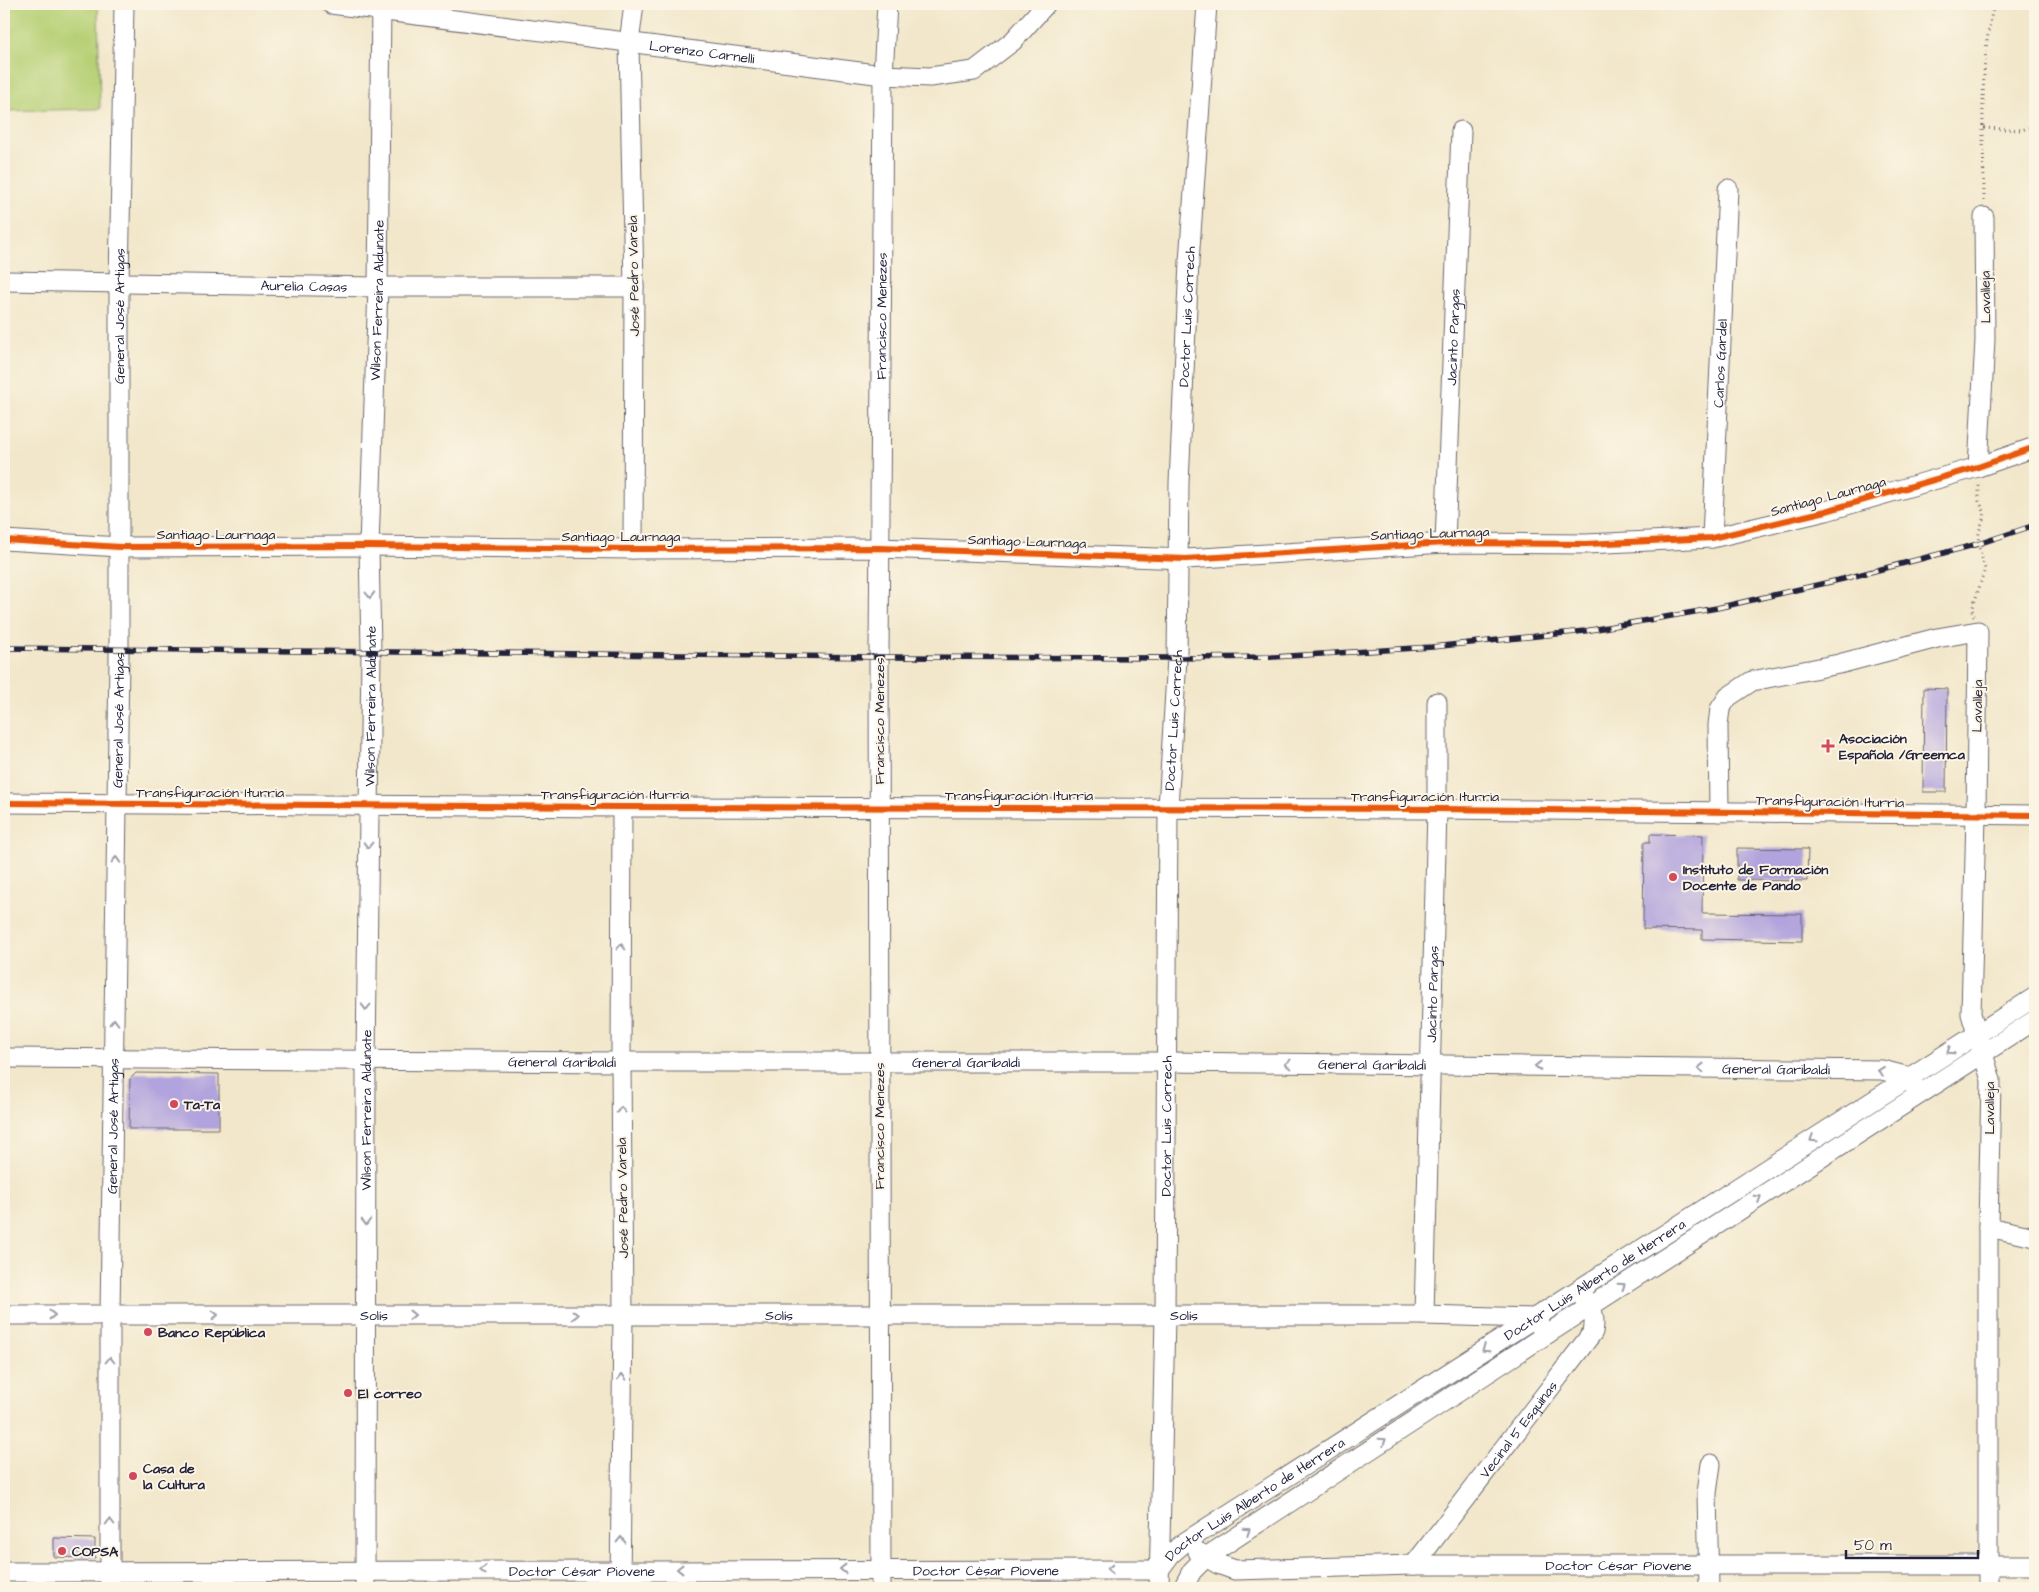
<svg xmlns="http://www.w3.org/2000/svg" width="2039" height="1592" font-family="'Architects Daughter',sans-serif">
<style>
.green{fill:#b6d075;stroke:#6c7958}
.building{fill:#b1a3dd}
.lines{fill:none;stroke-linecap:round;stroke-linejoin:round}
.minor-casing{stroke:#6b676d;stroke-width:21}
.path{stroke:#6b676d;stroke-width:3;stroke-dasharray:1 4;stroke-linecap:butt}
.minor{stroke:#fff;stroke-width:19}
.rail-casing{stroke:#22223b;stroke-width:5.5}
.rail{stroke:#fcf5e5;stroke-width:4;stroke-dasharray:11;stroke-linecap:butt}
.cycleway-casing{stroke:#fcf5e5;stroke-width:9}
.cycleway{stroke:#e8590c;stroke-width:6}
.oneway{stroke:#9c9ca7}
.poi-dot{fill:#d1495b;stroke:#fcf5e5;stroke-width:2}
.labels{text-anchor:middle;stroke-width:4;stroke-linejoin:round;paint-order:stroke}
.street-label{font-size:14px;fill:#22223b;stroke:#fcf5e5}
.poi-label{font-size:14px;font-weight:bold;fill:#22223b;stroke:#fcf5e5;text-anchor:start}
</style>
<rect width="100%" height="100%" fill="#fcf5e5"/>
<filter id="ink" filterUnits="userSpaceOnUse"><feTurbulence type="fractalNoise" baseFrequency=".02" numOctaves="2"/><feDisplacementMap in="SourceGraphic" scale="10" xChannelSelector="R" yChannelSelector="G"/><feConvolveMatrix kernelMatrix="1 2 1 2 8 2 1 2 1" color-interpolation-filters="sRGB"/></filter>
<filter id="wash" filterUnits="userSpaceOnUse"><feTurbulence type="fractalNoise" baseFrequency=".0096" numOctaves="4" result="noise"/><feDisplacementMap in="SourceGraphic" scale="20" xChannelSelector="R" yChannelSelector="G"/><feGaussianBlur stdDeviation="1.12" result="paint"/><feColorMatrix in="noise" values="0 0 0 0 0 0 0 0 0 0 0 0 0 0 0 0 0 1.4 0 .05"/><feComposite in="paint" operator="in"/></filter>
<g filter="url(#wash)">
<rect width="100%" height="100%" fill="#f2e7cb"/>
<!-- green -->
<polygon class="green" points="4,4 98,4 100,109 4,111"/>
<g id="blocks">
<!-- building -->
<g class="building">
<polygon points="1924,688 1947,689 1946,792 1923,792"/>
<polygon points="1650,834 1703,835 1702,913 1802,914 1802,941 1702,939 1702,930 1643,929 1644,842 1650,842"/>
<polygon points="1737,848 1808,849 1807,881 1737,880"/>
<polygon points="136,1073 219,1074 219,1129 129,1129 130,1079"/>
<polygon points="54,1538 95,1539 95,1558 54,1557"/>
</g>
</g>
</g>
<g filter="url(#ink)">
<use href="#blocks" fill-opacity="0" stroke="#6b676d" stroke-width="1"/>
<g class="lines">
<!-- minor casing -->
<g class="minor-casing">
<g id="minor">
<path id="s1" d="M331 4 883 75 930 77 974 71 1013 41 1046 4"/>
<path id="s2" d="M4 281 378 287H634"/>
<polyline points="1978,467 1985,340 1984,217"/>
<path id="s3" d="M1712 538 1728 189"/>
<polyline points="4,540 120,547 369,546 633,549 879,548 1186,559 1445,543 1586,544 1712,538 1826,511 1978,467 2035,447"/>
<path id="s4" d="M1445 543 1461 131"/>
<polyline points="633,549 634,287 629,43 634,4"/>
<polyline points="4,803 622,807 1437,809 2035,815"/>
<polyline points="1719,812 1718,725 1720,709 1728,697 1752,681 1839,664 1937,638 1978,631 1976,815 1971,1014 1991,1080 1988,1227 1988,1588"/>
<path id="s5" d="M4 1058 621 1062H1167L1882 1070 1909 1077 1919 1094"/>
<polyline points="1988,1227 2035,1237"/>
<path id="s6" d="M4 1315H1424L1533 1318 1547 1334"/>
<path id="s7" d="M1424 1315 1437 809V702"/>
<path id="s8" d="M1198 1552 1218 1564 1235 1570 1414 1565H2035"/>
<path id="s9" d="M1414 1565 1593 1332C1596 1317 1593 1310 1584 1298"/>
<path id="s10" d="M1159 1570 1171 1554 1185 1542 2035 997"/>
<path id="s11" d="M4 1572 1159 1570"/>
<path id="s12" d="M110 1588V1316L119 657V284L124 4"/>
<path id="s13" d="M365 1588 366 1059 371 651 369 546 378 287 381 4"/>
<polyline points="620,1588 623,1315 621,1062 622,807"/>
<path id="s14" d="M881 1588 879 657 883 75 887 4"/>
<path id="s15" d="M1159 1588 1165 1316 1168 808 1177 658 1179 483 1189 262 1207 4"/>
<polyline points="1183,1588 1192,1571 1206,1557 1547,1334 2035,1020"/>
<polyline points="1709,1588 1707,1493 1711,1464"/>
</g>
</g>
<!-- path -->
<g class="path">
<polyline points="1984,128 2022,130 2035,125"/>
<path d="M1984 201C1984 136 1978 68 1994 4"/>
<polyline points="1974,616 1972,610 1985,569 1978,544 1979,532 1985,513 1979,501 1979,485"/>
</g>
<!-- minor -->
<use href="#minor" class="minor"/>
<!-- rail casing -->
<g class="rail-casing">
<polyline id="rail" points="4,648 879,657 1177,658 1274,657 1432,647 1585,631 1717,608 1843,579 1978,544 2035,525"/>
</g>
<!-- rail -->
<use href="#rail" class="rail"/>
<!-- cycleway casing -->
<g class="cycleway-casing">
<g id="cycleway">
<polyline points="4,540 120,547 369,546 633,549 879,548 1186,559 1445,543 1586,544 1712,538 1826,511 1978,467 2035,447"/>
<polyline points="4,803 622,807 1437,809 2035,815"/>
</g>
</g>
<!-- cycleway -->
<use href="#cycleway" class="cycleway"/>
</g>
<!-- one-way arrows -->
<defs><path id="oneway-chevron" d="M-2-3.5L2.5 0L-2 3.5" fill="none" stroke-width="1.6" stroke-linecap="round" stroke-linejoin="round" transform="scale(1.25)"/></defs>
<g class="oneway">
<use href="#oneway-chevron" transform="translate(370 595) rotate(89)"/>
<use href="#oneway-chevron" transform="translate(368 845) rotate(91)"/>
<use href="#oneway-chevron" transform="translate(116 860) rotate(-89)"/>
<use href="#oneway-chevron" transform="translate(621 947) rotate(-90)"/>
<use href="#oneway-chevron" transform="translate(366 1007) rotate(91)"/>
<use href="#oneway-chevron" transform="translate(114 1022) rotate(-89)"/>
<use href="#oneway-chevron" transform="translate(1950 1051) rotate(147)"/>
<use href="#oneway-chevron" transform="translate(1288 1064) rotate(-179)"/>
<use href="#oneway-chevron" transform="translate(1538 1066) rotate(-179)"/>
<use href="#oneway-chevron" transform="translate(1701 1068) rotate(-179)"/>
<use href="#oneway-chevron" transform="translate(1881 1071) rotate(-173)"/>
<use href="#oneway-chevron" transform="translate(621 1110) rotate(-91)"/>
<use href="#oneway-chevron" transform="translate(1813 1139) rotate(147)"/>
<use href="#oneway-chevron" transform="translate(1758 1198) rotate(-33)"/>
<use href="#oneway-chevron" transform="translate(366 1222) rotate(90)"/>
<use href="#oneway-chevron" transform="translate(1622 1286) rotate(-33)"/>
<use href="#oneway-chevron" transform="translate(52 1315)"/>
<use href="#oneway-chevron" transform="translate(215 1315)"/>
<use href="#oneway-chevron" transform="translate(412 1315)"/>
<use href="#oneway-chevron" transform="translate(575 1315)"/>
<use href="#oneway-chevron" transform="translate(1485 1349) rotate(147)"/>
<use href="#oneway-chevron" transform="translate(110 1360) rotate(-90)"/>
<use href="#oneway-chevron" transform="translate(622 1377) rotate(-89)"/>
<use href="#oneway-chevron" transform="translate(1383 1441) rotate(-33)"/>
<use href="#oneway-chevron" transform="translate(110 1522) rotate(-90)"/>
<use href="#oneway-chevron" transform="translate(1247 1531) rotate(-33)"/>
<use href="#oneway-chevron" transform="translate(621 1540) rotate(-89)"/>
<use href="#oneway-chevron" transform="translate(680 1569) rotate(180)"/>
<use href="#oneway-chevron" transform="translate(843 1569) rotate(180)"/>
<use href="#oneway-chevron" transform="translate(1110 1569) rotate(-180)"/>
<use href="#oneway-chevron" transform="translate(483 1570) rotate(180)"/>
</g>
</g>
<!-- markers -->
<g class="poi-dot">
<path d="M1825.5 738.5h5v5h5v5h-5v5h-5v-5h-5v-5h5z"/>
<circle cx="1673" cy="877" r="5"/>
<circle cx="174" cy="1104" r="5"/>
<circle cx="148" cy="1332" r="5"/>
<circle cx="348" cy="1393" r="5"/>
<circle cx="133" cy="1476" r="5"/>
<circle cx="62" cy="1551" r="5"/>
</g>
<g class="labels">
<!-- street labels -->
<g class="street-label">
<text dy="5" stroke="none"><textPath href="#s1" startOffset="374">Lorenzo Carnelli</textPath></text>
<text transform="translate(633 276) rotate(-91)" y="5">José Pedro Varela</text>
<text dy="5" stroke="none"><textPath href="#s2" startOffset="300">Aurelia Casas</textPath></text>
<text transform="translate(1985 297) rotate(-91)" y="5">Lavalleja</text>
<text dy="5" stroke="none"><textPath href="#s13" startOffset="1288">Wilson Ferreira Aldunate</textPath></text>
<text dy="5" stroke="none"><textPath href="#s12" startOffset="1272">General José Artigas</textPath></text>
<text dy="5" stroke="none"><textPath href="#s14" startOffset="1272">Francisco Menezes</textPath></text>
<text dy="5" stroke="none"><textPath href="#s15" startOffset="1272">Doctor Luis Correch</textPath></text>
<text dy="5" stroke="none"><textPath href="#s4" startOffset="206">Jacinto Pargas</textPath></text>
<text dy="5" stroke="none"><textPath href="#s3" startOffset="175">Carlos Gardel</textPath></text>
<text transform="translate(1828 496) rotate(-15)" y="5">Santiago Laurnaga</text>
<text transform="translate(1430 533) rotate(-2)" y="5">Santiago Laurnaga</text>
<text x="216" y="539">Santiago Laurnaga</text>
<text x="621" y="541">Santiago Laurnaga</text>
<text transform="translate(1027 541) rotate(2)" y="5">Santiago Laurnaga</text>
<text dy="5" stroke="none"><textPath href="#s13" startOffset="882">Wilson Ferreira Aldunate</textPath></text>
<text transform="translate(1977 706) rotate(-89)" y="5">Lavalleja</text>
<text dy="5" stroke="none"><textPath href="#s12" startOffset="868">General José Artigas</textPath></text>
<text transform="translate(879 721) rotate(-90)" y="5">Francisco Menezes</text>
<text dy="5" stroke="none"><textPath href="#s15" startOffset="868">Doctor Luis Correch</textPath></text>
<text x="210" y="797">Transfiguración Iturria</text>
<text x="615" y="799">Transfiguración Iturria</text>
<text x="1019" y="800">Transfiguración Iturria</text>
<text x="1425" y="801">Transfiguración Iturria</text>
<text transform="translate(1830 801) rotate(1)" y="5">Transfiguración Iturria</text>
<text dy="5" stroke="none"><textPath href="#s7" startOffset="321">Jacinto Pargas</textPath></text>
<text dy="5" stroke="none"><textPath href="#s5" startOffset="558">General Garibaldi</textPath></text>
<text dy="5" stroke="none"><textPath href="#s5" startOffset="962">General Garibaldi</textPath></text>
<text dy="5" stroke="none"><textPath href="#s5" startOffset="1368">General Garibaldi</textPath></text>
<text dy="5" stroke="none"><textPath href="#s5" startOffset="1772">General Garibaldi</textPath></text>
<text transform="translate(1989 1108) rotate(-90)" y="5">Lavalleja</text>
<text dy="5" stroke="none"><textPath href="#s13" startOffset="478">Wilson Ferreira Aldunate</textPath></text>
<text dy="5" stroke="none"><textPath href="#s15" startOffset="462">Doctor Luis Correch</textPath></text>
<text dy="5" stroke="none"><textPath href="#s12" startOffset="462">General José Artigas</textPath></text>
<text transform="translate(879 1126) rotate(-90)" y="5">Francisco Menezes</text>
<text transform="translate(622 1198) rotate(-91)" y="5">José Pedro Varela</text>
<text dy="5" stroke="none"><textPath href="#s10" startOffset="525">Doctor Luis Alberto de Herrera</textPath></text>
<text dy="5" stroke="none"><textPath href="#s6" startOffset="370">Solís</textPath></text>
<text dy="5" stroke="none"><textPath href="#s6" startOffset="775">Solís</textPath></text>
<text dy="5" stroke="none"><textPath href="#s6" startOffset="1180">Solís</textPath></text>
<text dy="5" stroke="none"><textPath href="#s9" startOffset="171">Vecinal 5 Esquinas</textPath></text>
<text dy="5" stroke="none"><textPath href="#s10" startOffset="120">Doctor Luis Alberto de Herrera</textPath></text>
<text dy="5" stroke="none"><textPath href="#s8" startOffset="425">Doctor César Piovene</textPath></text>
<text dy="5" stroke="none"><textPath href="#s11" startOffset="578">Doctor César Piovene</textPath></text>
<text dy="5" stroke="none"><textPath href="#s11" startOffset="982">Doctor César Piovene</textPath></text>
</g>
<!-- poi labels -->
<g class="poi-label">
<text x="1839" y="743">Asociación<tspan x="1839" dy="16">Española /Greemca</tspan></text>
<text x="1683" y="874">Instituto de Formación<tspan x="1683" dy="16">Docente de Pando</tspan></text>
<text x="184" y="1109">Ta-Ta</text>
<text x="158" y="1337">Banco República</text>
<text x="358" y="1398">El correo</text>
<text x="143" y="1473">Casa de<tspan x="143" dy="16">la Cultura</tspan></text>
<text x="72" y="1556">COPSA</text>
</g>
</g>
<!-- margin -->
<rect width="2039" height="1592" fill="none" stroke="#fcf5e5" stroke-width="20"/>
<!-- scale -->
<path d="M1846 1550v8h132v-8" fill="none" stroke="#22223b" stroke-width="2.5"/>
<text x="1854" y="1550" font-size="15" fill="#22223b" stroke="#fcf5e5" stroke-width="4" paint-order="stroke">50 m</text>
</svg>
